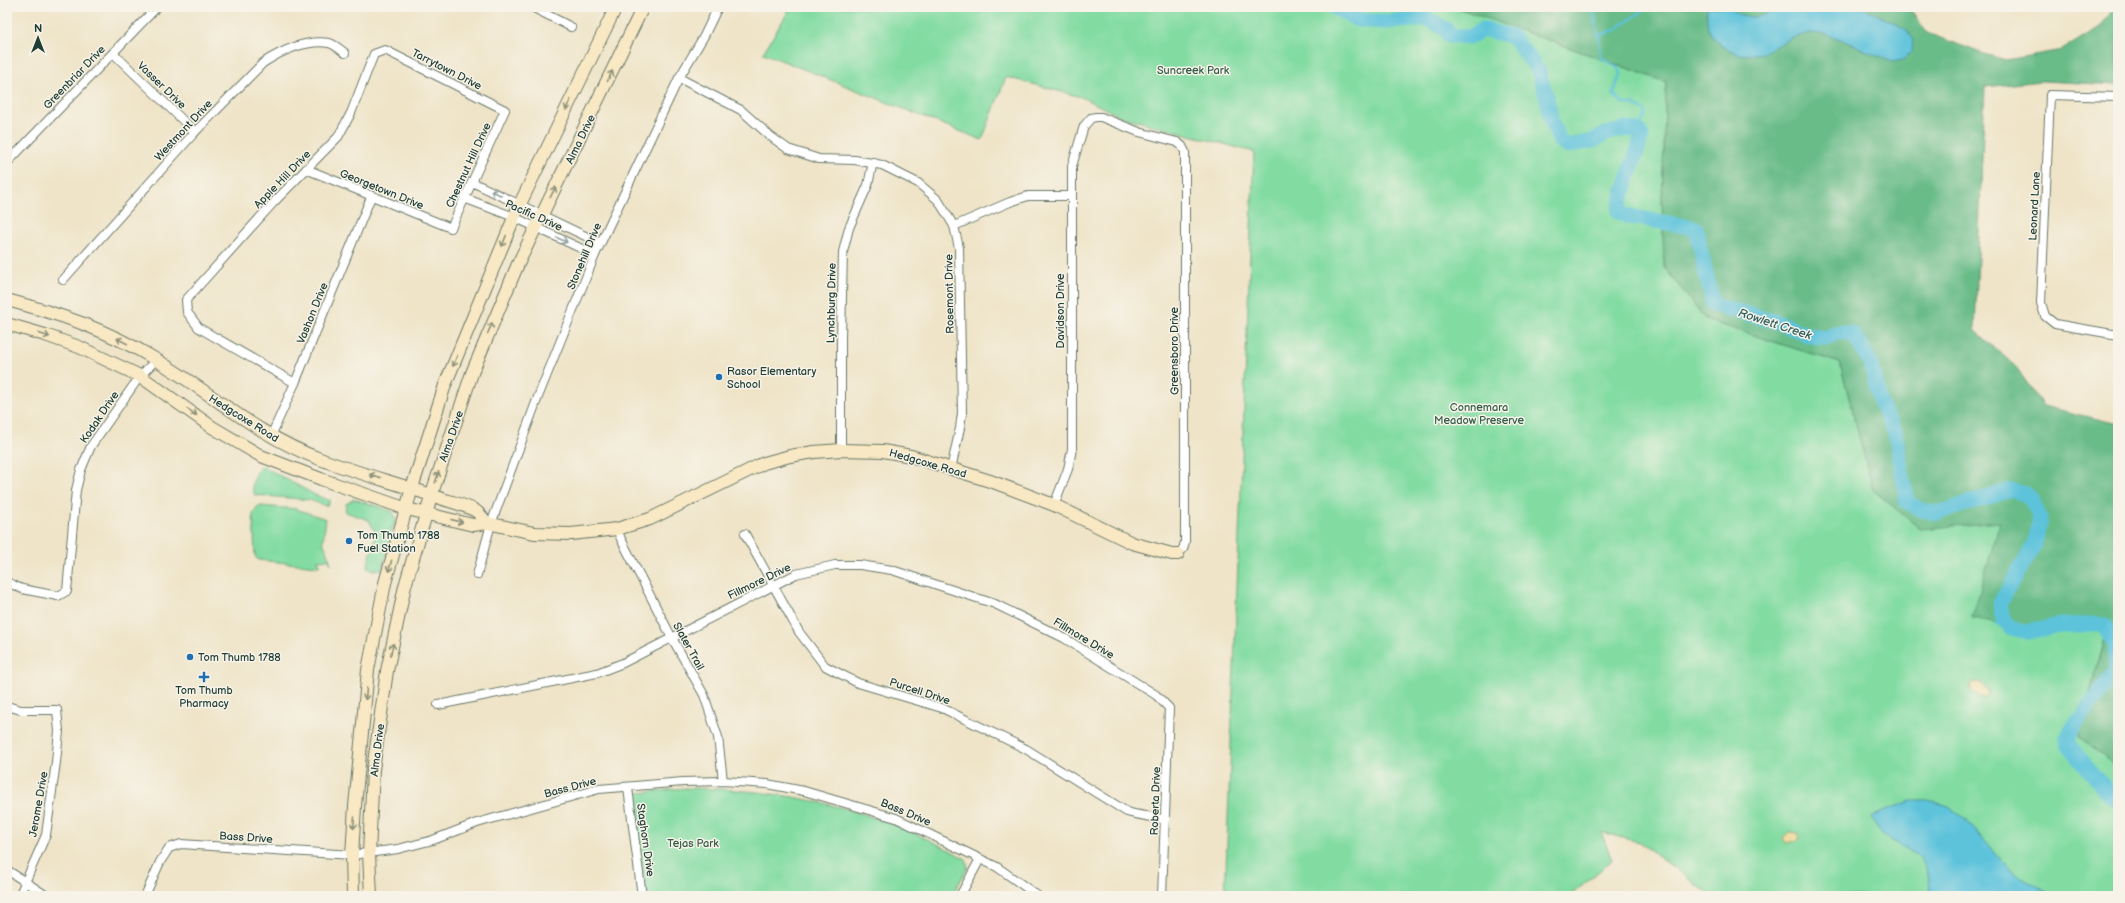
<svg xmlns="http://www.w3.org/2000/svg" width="2125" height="903" font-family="'Balsamiq Sans',sans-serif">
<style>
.green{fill:#82dca2;stroke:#508c6b}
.forest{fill:#69bc88;stroke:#447c5e}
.sand{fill:#eeda9e;stroke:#868c69}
.water{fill:#5dc3db;stroke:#3e8088}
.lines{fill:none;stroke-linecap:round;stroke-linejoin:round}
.stream{stroke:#5dc3db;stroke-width:2.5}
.river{stroke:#5dc3db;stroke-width:15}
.street-casing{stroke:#687768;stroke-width:10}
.secondary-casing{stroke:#687768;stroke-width:14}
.street{stroke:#fff;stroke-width:8}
.secondary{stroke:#f8e8c3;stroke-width:12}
.oneway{stroke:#8c927c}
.oneway2{stroke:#8f9e9a}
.poi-dot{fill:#1f6fb2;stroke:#f7f3e8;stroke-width:1.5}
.labels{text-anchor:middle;stroke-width:3;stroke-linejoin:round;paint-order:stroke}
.street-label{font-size:11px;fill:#1f3d34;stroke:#f7f3e8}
.park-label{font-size:11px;fill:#335d4a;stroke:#f7f3e8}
.poi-label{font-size:11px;fill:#1f3d34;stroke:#f7f3e8;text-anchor:start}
.water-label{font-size:12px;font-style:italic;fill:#2e5e5e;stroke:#f7f3e8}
</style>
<rect width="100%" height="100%" fill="#f7f3e8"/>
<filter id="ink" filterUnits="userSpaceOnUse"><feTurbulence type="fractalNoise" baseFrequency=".025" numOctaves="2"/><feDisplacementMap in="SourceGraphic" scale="8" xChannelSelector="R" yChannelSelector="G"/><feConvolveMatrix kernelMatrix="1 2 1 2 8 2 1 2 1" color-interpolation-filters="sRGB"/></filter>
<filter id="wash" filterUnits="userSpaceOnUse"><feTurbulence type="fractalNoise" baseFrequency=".012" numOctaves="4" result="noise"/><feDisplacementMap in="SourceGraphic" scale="16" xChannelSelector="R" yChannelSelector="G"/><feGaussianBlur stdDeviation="0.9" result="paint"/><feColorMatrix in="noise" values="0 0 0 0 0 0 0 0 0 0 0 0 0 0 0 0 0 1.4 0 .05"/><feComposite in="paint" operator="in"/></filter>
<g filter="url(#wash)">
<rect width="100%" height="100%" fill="#efe4c8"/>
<!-- green -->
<g class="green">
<polygon points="791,7 1455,7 1666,82 1662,200 1664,267 1706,320 1840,363 1873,490 2000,522 2038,631 2110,620 2078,736 2118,768 2118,896 1712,896 1639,842 1601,832 1612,860 1570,896 1225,896 1254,152 1122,117 1081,97 1006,77 982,140 763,53"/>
<path d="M260 467H264L315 495 331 501 326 506 310 500 255 495C249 486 255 476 260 467Z"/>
<polygon points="354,499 392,511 394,514 396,522 392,529 391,540 382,569 375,570 367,568 376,534 369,520 345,512 346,504"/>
<polygon points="261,506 296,509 326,519 323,541 331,564 328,559 318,560 320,565 318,566 258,560 255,556 253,514 257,507"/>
<path d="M685 788C788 789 875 808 966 859L968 867 952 896H646L633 797 639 793Z"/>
</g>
<!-- forest -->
<polygon class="forest" points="1455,7 1909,7 1927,33 1984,54 2006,60 2062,50 2100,27 2115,7 2118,7 2118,85 2042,81 1985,87 1975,330 2016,367 2043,406 2118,424 2118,768 2078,736 2110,621 2038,631 1972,618 2000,522 1920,529 1873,490 1840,363 1706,320 1664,267 1662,200 1666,82"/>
<!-- sand -->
<g class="sand">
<polygon points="1973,682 1982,683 1988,692 1987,698 1980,698 1971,691 1970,687"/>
<polygon points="1789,832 1798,833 1800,838 1796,841 1786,843 1783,838"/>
</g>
<!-- water -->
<g class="water">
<path d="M1707 7H1732C1739 22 1766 19 1774 7H1862L1906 29 1913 39 1912 51 1903 60 1892 62 1840 39 1824 34 1810 33 1791 38 1763 53 1748 55 1737 54 1720 45 1710 33 1707 23Z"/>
<polygon points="1912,801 1928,801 1949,806 1967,821 2010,870 2054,896 1931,896 1926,869 1920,857 1881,834 1872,818 1880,812"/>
</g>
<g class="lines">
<!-- stream -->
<g class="stream">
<polyline points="1593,7 1602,58 1618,68 1621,73 1613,94 1624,104 1633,104 1645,111 1646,114 1638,130"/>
<polyline points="1598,36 1616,29 1648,7"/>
</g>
<!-- river -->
<polyline class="river" points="1334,7 1357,20 1386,22 1428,19 1447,30 1448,35 1470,37 1483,29 1513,37 1538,70 1547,98 1551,120 1559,140 1567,146 1593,141 1605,134 1625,129 1638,130 1642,136 1621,200 1619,212 1627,216 1696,228 1713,305 1778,322 1808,335 1825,338 1840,332 1853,334 1870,362 1881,405 1895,432 1907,502 1921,510 1937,513 2011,490 2025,494 2032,501 2040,518 2035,544 2000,603 2003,620 2012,628 2028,632 2060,625 2104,625 2115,643 2116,671 2067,736 2069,745 2109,794 2118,799"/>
</g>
</g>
<g filter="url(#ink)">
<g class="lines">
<!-- street casing -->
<g class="street-casing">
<g id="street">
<polyline points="532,7 571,27"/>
<polyline points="113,53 195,132"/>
<polyline points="679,78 741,110 770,136 788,149 819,159 855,160 882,165 918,183 938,200 954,226 959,248 962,413 960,428 951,469"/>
<polyline points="2118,97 2050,95 2041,303 2045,316 2055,324 2118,335"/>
<polyline points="7,163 157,7"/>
<polyline points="472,182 600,243"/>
<polyline points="464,198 514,217 595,255"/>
<polyline points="954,226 1010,202 1028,196 1070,196"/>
<path d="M63 280 195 132 263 63C281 51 307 39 329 43 334 44 340 49 345 53"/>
<polyline points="295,383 199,328 187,312 186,300 273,203 338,137 351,113 374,54 385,50 505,110 451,228 306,169"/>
<polyline points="271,436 295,383 371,197"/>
<polyline points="841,450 841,338 843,252 849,228 868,185 873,162"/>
<polyline points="1054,505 1068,469 1072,449 1072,166 1084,126 1091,118 1096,117 1101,117 1139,132 1177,142 1182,146 1185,152 1185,542 1183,549 1178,554"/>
<polyline points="617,529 621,539 672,638 704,695 718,737 723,781"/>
<path d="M745 534 799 632 825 666 858 683 942 708 1026 749 1127 812C1140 816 1152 816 1165 820"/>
<polyline points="477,575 491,524 538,397 595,255 679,78 704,36 718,7"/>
<polyline points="7,582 22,589 58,596 67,591 76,490 81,470 91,446 140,376 156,360"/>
<polyline points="438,705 597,673 623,663 796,574 835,565 860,565 892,570 995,604 1064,638 1156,695 1169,708 1162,896"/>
<polyline points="7,706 21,710 57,710 59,731 56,762 46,835 19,896"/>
<polyline points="628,788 642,896"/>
<polyline points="7,870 47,896"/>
<polyline points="145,896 160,862 169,848 181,844 352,855 398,849 433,840 477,823 599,789 683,782 723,781 767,784 804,791 896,818 997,867 1038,896"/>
<polyline points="960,896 980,859"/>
</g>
</g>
<!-- secondary casing -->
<g class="secondary-casing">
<g id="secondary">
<path d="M7 300C63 315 105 329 155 359 210 392 258 436 320 459 357 473 396 483 434 496 447 501 462 504 474 510 479 512 483 519 487 523"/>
<polyline points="7,324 45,335 79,347 140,376 212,427 261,456 321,479 407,509 473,525 487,523 534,533 571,534 617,529 650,519 764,463 790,456 814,452 841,450 883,451 911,456 993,482 1054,505 1132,543 1172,554 1178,554"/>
<polyline points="353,896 352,855 355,806 368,670 385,583 412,488 445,385 518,208 616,7"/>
<polyline points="371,896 369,854 373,770 387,671 405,586 434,487 472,373 518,264 643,7"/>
</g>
</g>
<!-- street -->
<use href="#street" class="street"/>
<!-- secondary -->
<use href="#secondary" class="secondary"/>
</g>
<!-- one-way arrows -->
<defs><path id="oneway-shaft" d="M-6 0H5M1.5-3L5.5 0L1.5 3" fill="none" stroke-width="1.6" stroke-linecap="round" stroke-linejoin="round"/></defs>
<g class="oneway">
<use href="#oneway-shaft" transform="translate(610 76) rotate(-64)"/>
<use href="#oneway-shaft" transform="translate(568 105) rotate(116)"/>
<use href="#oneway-shaft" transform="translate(553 192) rotate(-63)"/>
<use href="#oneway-shaft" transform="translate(504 241) rotate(112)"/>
<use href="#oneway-shaft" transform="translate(490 328) rotate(-67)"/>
<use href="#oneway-shaft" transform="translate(44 335) rotate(18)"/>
<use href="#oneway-shaft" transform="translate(122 341) rotate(-153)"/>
<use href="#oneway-shaft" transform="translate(455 361) rotate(113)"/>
<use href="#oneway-shaft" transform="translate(192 412) rotate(35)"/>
<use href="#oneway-shaft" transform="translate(375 476) rotate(-164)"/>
<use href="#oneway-shaft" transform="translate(437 477) rotate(-73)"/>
<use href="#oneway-shaft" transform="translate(457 521) rotate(13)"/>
<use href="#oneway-shaft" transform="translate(390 566) rotate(106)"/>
<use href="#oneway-shaft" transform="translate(392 649) rotate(-78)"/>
<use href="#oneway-shaft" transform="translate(366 694) rotate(96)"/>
<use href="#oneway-shaft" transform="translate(354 823) rotate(94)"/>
</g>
<g class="oneway2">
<use href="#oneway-shaft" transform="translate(496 193) rotate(-155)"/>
<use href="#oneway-shaft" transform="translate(562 240) rotate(25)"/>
</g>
</g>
<!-- markers -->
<g class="poi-dot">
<circle cx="719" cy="377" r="4"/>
<circle cx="349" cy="541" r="4"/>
<circle cx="190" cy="657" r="4"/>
<path d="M202 671h4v4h4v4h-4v4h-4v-4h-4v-4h4z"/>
</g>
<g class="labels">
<!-- street labels -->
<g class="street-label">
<text transform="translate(447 69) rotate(27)" y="4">Tarrytown Drive</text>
<text transform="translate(74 77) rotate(-46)" y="4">Greenbriar Drive</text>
<text transform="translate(162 85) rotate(44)" y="4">Vasser Drive</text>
<text transform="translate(183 130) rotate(-47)" y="4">Westmont Drive</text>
<text transform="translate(580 139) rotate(-64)" y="4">Alma Drive</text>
<text transform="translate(468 165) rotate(-65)" y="4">Chestnut Hill Drive</text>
<text transform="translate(282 179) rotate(-46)" y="4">Apple Hill Drive</text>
<text transform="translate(382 189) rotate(22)" y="4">Georgetown Drive</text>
<text transform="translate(2034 206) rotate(-87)" y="4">Leonard Lane</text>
<text transform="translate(534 215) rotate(24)" y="4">Pacific Drive</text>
<text transform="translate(584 256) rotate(-67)" y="4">Stonehill Drive</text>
<text transform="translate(949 294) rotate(-91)" y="4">Rosemont Drive</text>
<text transform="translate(831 303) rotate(-89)" y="4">Lynchburg Drive</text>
<text transform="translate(1060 311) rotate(-90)" y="4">Davidson Drive</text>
<text transform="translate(312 313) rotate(-68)" y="4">Vashon Drive</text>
<text transform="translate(1174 351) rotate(-90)" y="4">Greensboro Drive</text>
<text transform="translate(99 417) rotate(-56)" y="4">Kodak Drive</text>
<text transform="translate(244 418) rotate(32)" y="4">Hedgcoxe Road</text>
<text transform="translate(451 436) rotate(-71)" y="4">Alma Drive</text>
<text transform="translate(928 463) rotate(16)" y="4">Hedgcoxe Road</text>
<text transform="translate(759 581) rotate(-26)" y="4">Fillmore Drive</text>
<text transform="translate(1084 638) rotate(31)" y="4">Fillmore Drive</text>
<text transform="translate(689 646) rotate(61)" y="4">Slater Trail</text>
<text transform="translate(920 691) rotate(18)" y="4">Purcell Drive</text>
<text transform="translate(377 750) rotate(-83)" y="4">Alma Drive</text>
<text transform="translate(570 787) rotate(-15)" y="4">Bass Drive</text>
<text transform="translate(1155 801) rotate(-88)" y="4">Roberta Drive</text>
<text transform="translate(38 804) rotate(-80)" y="4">Jerome Drive</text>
<text transform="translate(906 812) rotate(23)" y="4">Bass Drive</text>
<text transform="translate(246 837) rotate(4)" y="4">Bass Drive</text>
<text transform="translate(646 840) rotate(82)" y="4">Staghorn Drive</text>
</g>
<!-- park labels -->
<g class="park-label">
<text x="1193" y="74">Suncreek Park</text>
<text x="1479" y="411">Connemara<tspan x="1479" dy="13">Meadow Preserve</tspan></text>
<text x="693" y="847">Tejas Park</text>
</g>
<!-- poi labels -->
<g class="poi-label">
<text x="727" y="375">Rasor Elementary<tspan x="727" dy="13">School</tspan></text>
<text x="357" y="539">Tom Thumb 1788<tspan x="357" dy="13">Fuel Station</tspan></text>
<text x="198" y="661">Tom Thumb 1788</text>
<text x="204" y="694" text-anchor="middle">Tom Thumb<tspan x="204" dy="13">Pharmacy</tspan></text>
</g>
<!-- water labels -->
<g class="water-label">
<text transform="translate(1775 324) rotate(18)" y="4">Rowlett Creek</text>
</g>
</g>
<!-- margin -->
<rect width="2125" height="903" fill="none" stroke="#f7f3e8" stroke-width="24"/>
<!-- north arrow -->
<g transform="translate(38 38)" stroke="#f7f3e8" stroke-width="3" paint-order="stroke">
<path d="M0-3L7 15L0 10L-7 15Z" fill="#1f3d34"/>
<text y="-6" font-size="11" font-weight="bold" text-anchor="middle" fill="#1f3d34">N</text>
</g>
</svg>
